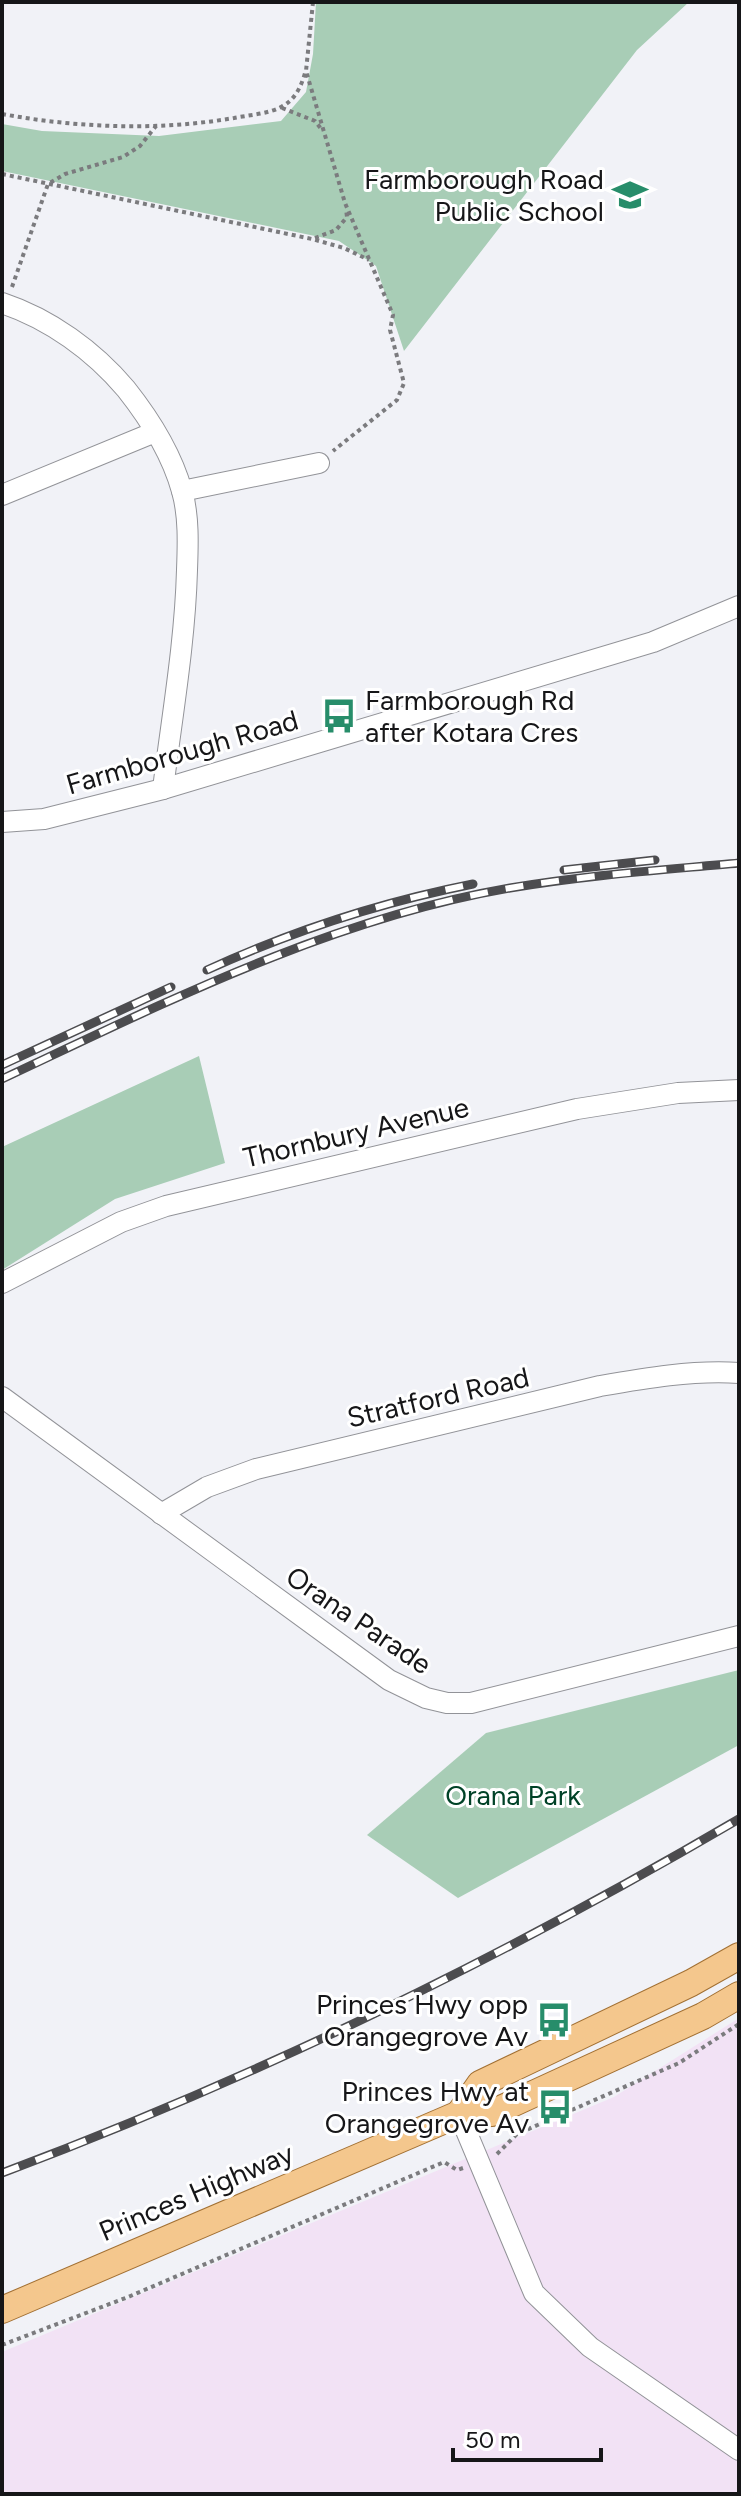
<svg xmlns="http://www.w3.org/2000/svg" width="741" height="2496" font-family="Figtree,sans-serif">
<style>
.industrial{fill:#f2e2f5}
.green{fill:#a8cdb6}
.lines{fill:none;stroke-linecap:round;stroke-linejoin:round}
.minor-casing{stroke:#929398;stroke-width:22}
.major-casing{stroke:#a27033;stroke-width:28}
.path{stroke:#7b7b7e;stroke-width:4;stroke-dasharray:4 4;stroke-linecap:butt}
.minor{stroke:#fff;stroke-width:20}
.major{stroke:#f4c78d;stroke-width:26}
.rail-casing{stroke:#4c4c4f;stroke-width:9}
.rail{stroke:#fff;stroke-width:6;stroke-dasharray:18;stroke-linecap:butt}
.labels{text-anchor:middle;stroke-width:6;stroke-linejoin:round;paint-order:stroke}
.poi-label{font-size:28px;fill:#161618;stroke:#fff;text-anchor:end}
.street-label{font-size:28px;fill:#161618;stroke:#fff}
.park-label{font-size:28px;fill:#004227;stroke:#fff}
</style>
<rect width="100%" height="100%" fill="#f1f2f7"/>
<!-- industrial -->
<polygon class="industrial" points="739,2018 739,2494 2,2494 2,2352 614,2097"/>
<!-- green -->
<g class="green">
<polygon points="316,2 689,2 637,50 404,351 376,266 339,241 2,171 2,124 42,131 159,136 281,121 306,92 313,54"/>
<polygon points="199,1056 225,1163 115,1199 2,1270 2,1147"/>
<polygon points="739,1670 739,1745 458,1898 367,1835 486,1733"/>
</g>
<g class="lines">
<!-- minor casing -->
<g class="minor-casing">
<g id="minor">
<path d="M2 303C50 319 94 351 126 389 149 418 172 455 182 491 189 516 188 544 187 570 185 643 172 716 163 789"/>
<polyline points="182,491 319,463"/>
<polyline points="2,495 155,432"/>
<polyline points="2,822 44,819 163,789 653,642 739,606"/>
<polyline points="2,1283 121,1222 166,1206 577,1109 678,1093 739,1090"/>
<polyline points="2,1397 389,1680 426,1698 447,1703 471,1703 739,1636"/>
<path d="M161 1514 207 1487 256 1469 600 1386C646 1378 692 1370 739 1373"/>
<polyline points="459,2114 534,2293 590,2347 739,2450"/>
</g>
</g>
<!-- major casing -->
<g class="major-casing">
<g id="major">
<polyline points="459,2114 480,2084 691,1983 739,1956"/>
<polyline points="2,2310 459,2114 492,2113 703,2016 739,1995"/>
</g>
</g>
<!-- path -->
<g class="path">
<polyline points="313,2 306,71 345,203 393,315 390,330 404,383 397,400 333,451"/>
<polyline points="282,108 315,121 322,130"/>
<path d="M2 114C79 128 157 131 234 118 249 115 268 114 281 107 295 100 301 87 305 73"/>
<polyline points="2,174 312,239 344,248 369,260"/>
<polyline points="315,238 336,230 347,217 346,209"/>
<polyline points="12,287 48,184 65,174 123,157 140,146 156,126"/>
<polyline points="497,2154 517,2134 679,2063 739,2024"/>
<polyline points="2,2345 128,2297 444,2162 457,2170 463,2168"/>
</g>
<!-- minor -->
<use href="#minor" class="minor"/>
<!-- major -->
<use href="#major" class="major"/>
<!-- rail casing -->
<g class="rail-casing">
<g id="rail">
<polyline points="564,870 655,860"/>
<path d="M207 970C292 931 382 902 473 884"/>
<polyline points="2,1065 171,987"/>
<path d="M2 1079C166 1002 330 919 510 888 586 875 663 870 739 863"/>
<path d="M2 2173C258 2077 504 1957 739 1819"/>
</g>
</g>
<!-- rail -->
<use href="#rail" class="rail"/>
</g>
<!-- icons -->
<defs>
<g id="school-bare" transform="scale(2.76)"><path d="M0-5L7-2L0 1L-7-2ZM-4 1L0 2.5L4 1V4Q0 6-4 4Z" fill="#278d6a" stroke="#fff" stroke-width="2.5" paint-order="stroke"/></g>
<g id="bus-bare" transform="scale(2.76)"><path d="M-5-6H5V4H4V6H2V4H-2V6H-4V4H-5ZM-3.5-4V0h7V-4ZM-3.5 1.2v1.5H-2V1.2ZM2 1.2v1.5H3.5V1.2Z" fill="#278d6a" stroke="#fff" stroke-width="2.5" paint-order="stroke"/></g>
</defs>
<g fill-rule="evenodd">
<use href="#school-bare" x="630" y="195"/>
<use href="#bus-bare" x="339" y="716"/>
<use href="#bus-bare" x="554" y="2020"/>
<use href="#bus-bare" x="555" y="2107"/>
</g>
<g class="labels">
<!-- poi labels -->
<g class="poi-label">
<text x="604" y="189">Farmborough Road<tspan x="604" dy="32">Public School</tspan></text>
<text x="365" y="710" text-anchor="start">Farmborough Rd<tspan x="365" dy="32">after Kotara Cres</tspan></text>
<text x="528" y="2014">Princes Hwy opp<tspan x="528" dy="32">Orangegrove Av</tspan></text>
<text x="529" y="2101">Princes Hwy at<tspan x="529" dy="32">Orangegrove Av</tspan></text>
</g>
<!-- street labels -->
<g class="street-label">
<text transform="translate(182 752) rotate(-16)" y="10">Farmborough Road</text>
<text transform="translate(356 1132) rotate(-13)" y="10">Thornbury Avenue</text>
<text transform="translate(438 1397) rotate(-13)" y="10">Stratford Road</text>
<text transform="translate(359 1620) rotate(34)" y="10">Orana Parade</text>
<text transform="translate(196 2192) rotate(-23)" y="10">Princes Highway</text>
</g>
<!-- park labels -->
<g class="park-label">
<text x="513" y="1805">Orana Park</text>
</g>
</g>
<!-- border -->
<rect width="741" height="2496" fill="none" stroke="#161618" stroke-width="8"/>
<!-- scale -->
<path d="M453 2448v12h148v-12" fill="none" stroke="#161618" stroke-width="4"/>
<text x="465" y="2448" font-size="24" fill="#161618" stroke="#ffffff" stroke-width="6" paint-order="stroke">50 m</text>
</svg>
